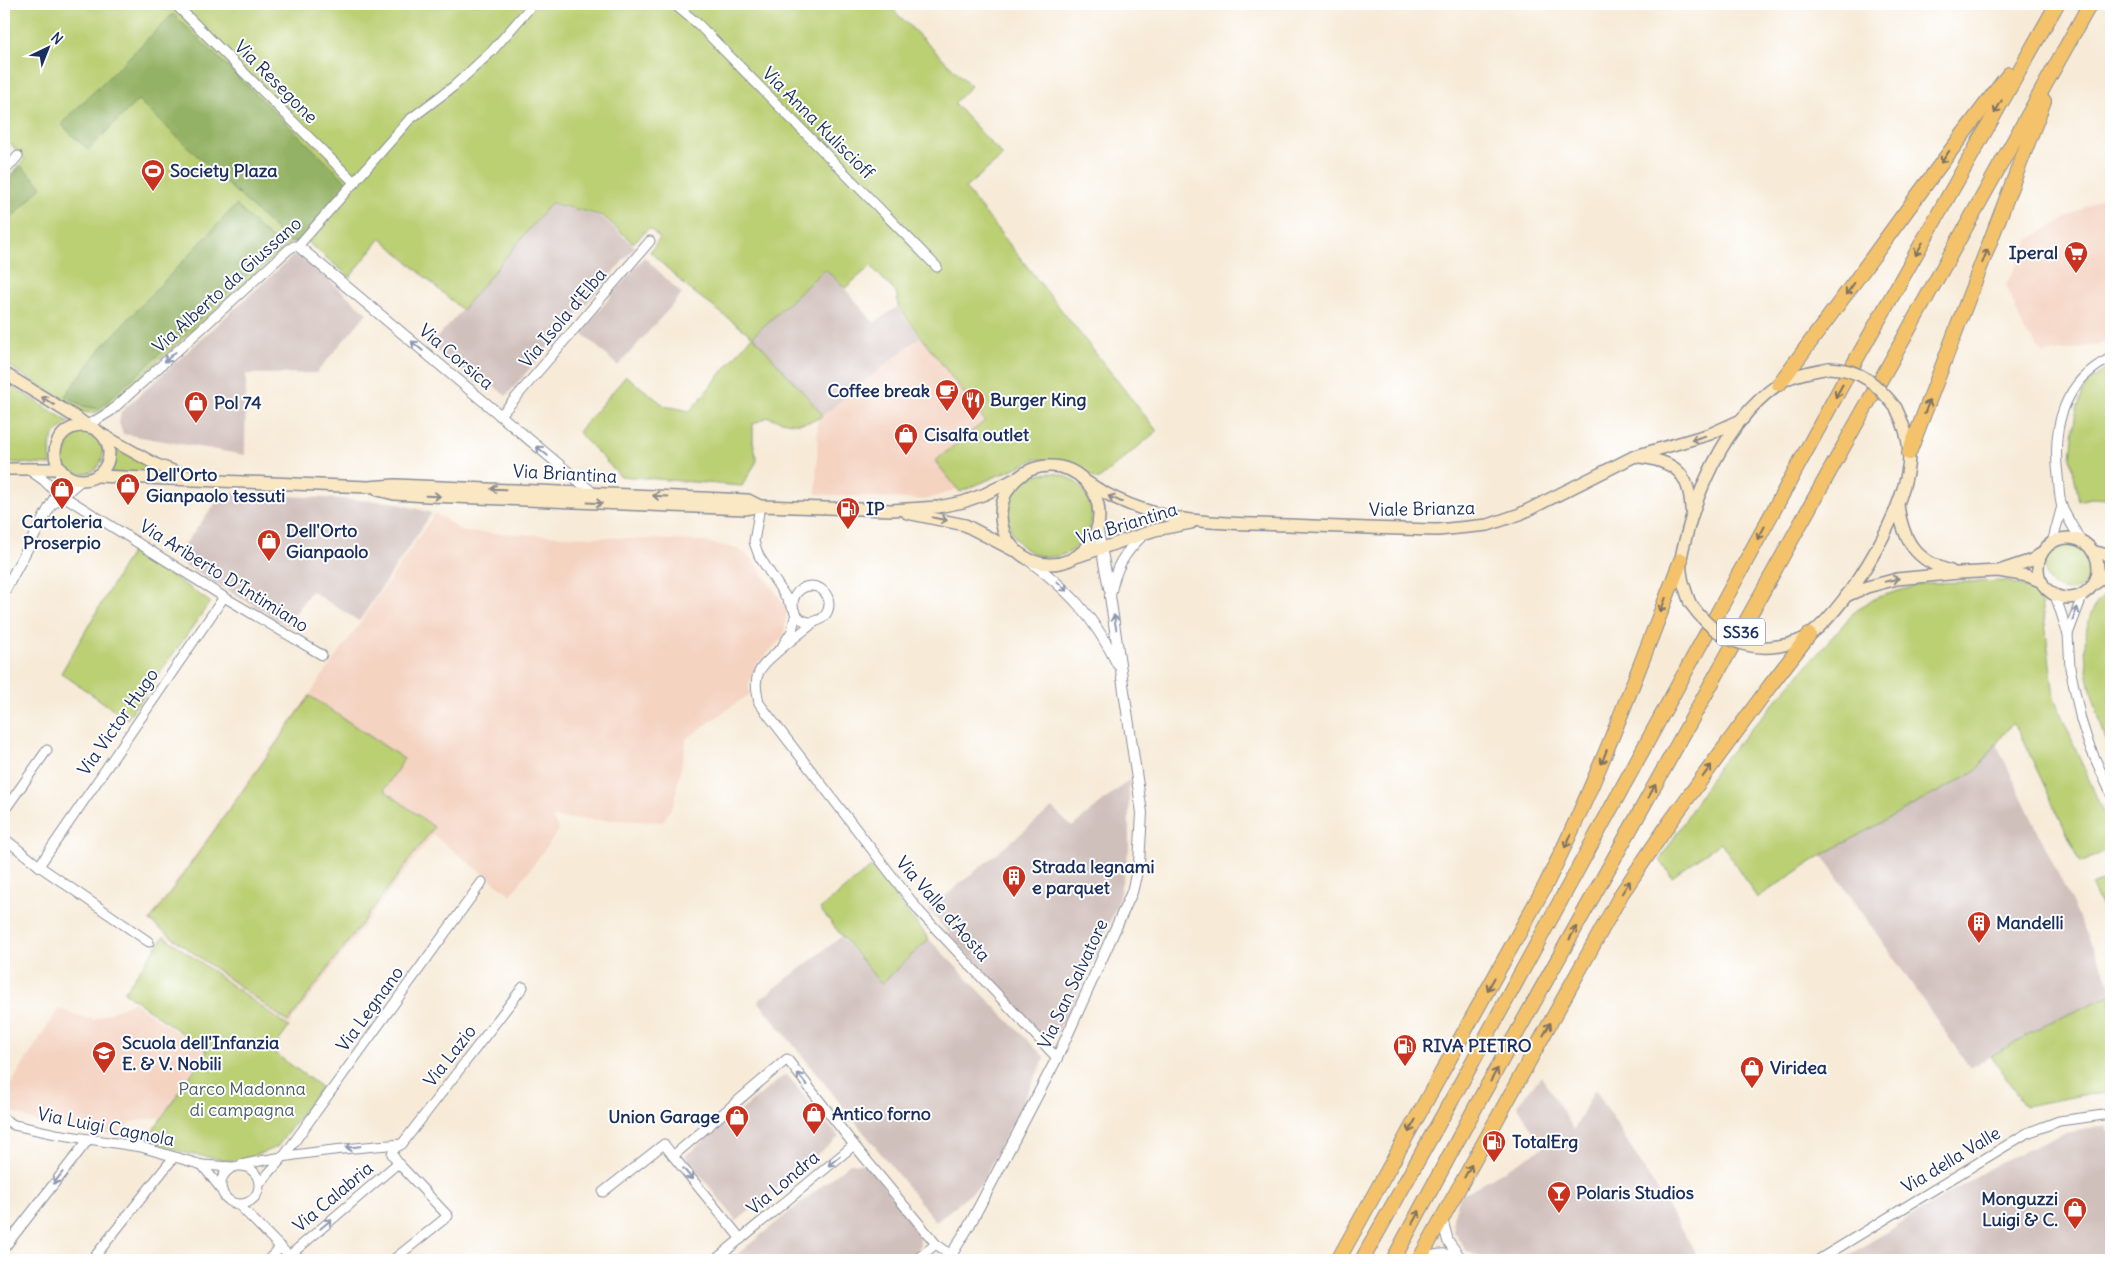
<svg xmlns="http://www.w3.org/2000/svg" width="2115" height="1264" font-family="Delius,sans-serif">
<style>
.built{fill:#f4d3c1}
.industrial{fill:#d0c0bc}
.green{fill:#bbcf73;stroke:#6b7f68}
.forest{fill:#94b265;stroke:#587062}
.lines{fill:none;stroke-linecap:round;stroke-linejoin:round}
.minor-casing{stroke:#898d9b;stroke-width:11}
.tertiary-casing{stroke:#898d9b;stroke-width:12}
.secondary-casing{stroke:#898d9b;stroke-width:14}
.trunk-casing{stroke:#898d9b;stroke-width:16}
.minor{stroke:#fff;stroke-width:9}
.tertiary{stroke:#fff;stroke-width:10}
.secondary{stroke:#fae7c3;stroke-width:11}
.trunk{stroke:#f3c26a;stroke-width:14}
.secondary-bridge-casing{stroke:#898d9b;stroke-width:14;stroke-linecap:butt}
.secondary-bridge{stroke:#fae7c3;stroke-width:11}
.oneway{stroke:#7c7163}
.oneway2{stroke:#8d97ae}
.oneway3{stroke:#8a8b90}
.labels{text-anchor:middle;stroke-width:4;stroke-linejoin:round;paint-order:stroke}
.shield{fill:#fff;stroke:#5f6d8e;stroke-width:1}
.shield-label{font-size:16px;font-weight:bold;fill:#1b2f5e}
.street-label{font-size:18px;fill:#1b2f5e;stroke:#fff}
.poi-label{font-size:18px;font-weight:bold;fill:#1b2f5e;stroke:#fff;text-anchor:start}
.park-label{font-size:18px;fill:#4b5f64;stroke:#fff}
</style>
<rect width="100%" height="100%" fill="#fff"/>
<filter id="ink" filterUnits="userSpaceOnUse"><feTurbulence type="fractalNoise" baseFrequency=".02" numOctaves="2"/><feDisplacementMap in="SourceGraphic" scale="10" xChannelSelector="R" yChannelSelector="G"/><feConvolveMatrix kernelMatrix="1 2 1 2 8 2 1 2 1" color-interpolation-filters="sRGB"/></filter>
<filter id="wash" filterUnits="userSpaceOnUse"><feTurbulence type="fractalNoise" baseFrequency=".0096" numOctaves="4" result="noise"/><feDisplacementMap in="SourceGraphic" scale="20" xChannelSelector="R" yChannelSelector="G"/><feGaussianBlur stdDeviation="1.12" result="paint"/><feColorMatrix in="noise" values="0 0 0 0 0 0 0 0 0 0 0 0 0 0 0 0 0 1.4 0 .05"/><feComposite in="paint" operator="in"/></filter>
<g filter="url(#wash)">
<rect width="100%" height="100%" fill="#f7ebd8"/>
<!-- built -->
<g class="built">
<polygon points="2111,192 2111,342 2044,354 2024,330 2006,285 2030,239"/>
<polygon points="958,327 1034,407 979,482 925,500 816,494 818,419 920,337"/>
<polygon points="435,513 463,532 700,541 738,549 752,559 787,609 784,636 756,665 748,687 751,693 687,738 674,803 663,822 552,818 559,830 511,895 433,835 289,1025 148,921 358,626"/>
<polygon points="133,1002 205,1052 161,1117 131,1122 115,1135 41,1124 4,1108 4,1095 58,1009 94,1020"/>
</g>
<!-- industrial -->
<g class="industrial">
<polygon points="551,204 602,217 635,247 506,396 485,379 476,382 430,345 462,310"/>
<polygon points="293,256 301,256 367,313 316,373 246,374 245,455 123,434 119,423 121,412"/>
<polygon points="644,257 682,294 618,366 581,332"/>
<polygon points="825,270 845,289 874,323 897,307 920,337 823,415 753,336"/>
<polygon points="224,492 392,502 432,513 359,621 311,591 287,625 174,559"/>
<polygon points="1996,743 2111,985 2111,995 2044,1025 1970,1068 1822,855 1976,771"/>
<polygon points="1129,780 1129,849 1117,905 1078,994 1056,1034 1039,1034 928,910 1052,808 1072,827"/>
<polygon points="841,937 881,984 929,939 1045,1058 980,1186 936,1222 758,1001"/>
<polygon points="786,1074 839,1137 737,1221 685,1156"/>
<polygon points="1541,1076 1574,1130 1595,1089 1700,1260 1483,1260 1467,1251 1454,1232 1453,1218 1460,1196 1543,1148 1517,1105"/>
<polygon points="2106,1126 2111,1137 2111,1260 1841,1260 2000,1162 2065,1133"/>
<polygon points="850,1163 862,1164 868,1166 920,1233 920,1245 915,1254 908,1260 730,1260"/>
</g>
<!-- green -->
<g class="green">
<path d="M4 4H887L971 86 954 103 1003 156 965 188 1157 431 1098 480 1067 461 1036 459 960 492 935 461 985 421 898 306 897 294 871 266 845 288 825 269 753 336 823 415C806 428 787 423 768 417L753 424V441L757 461 742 486 620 476 578 432 626 376 665 406 690 411 752 336 688 288 650 252 660 238 649 228 633 243 603 216 551 203 462 310 381 238 350 277 306 241 290 243 102 411 92 413 81 412 4 363V182L25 159 4 137Z"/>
<polygon points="2111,368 2111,499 2090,498 2079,501 2071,458 2075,417 2085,385 2104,370"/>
<path d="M4 381 69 422C49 437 49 440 51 465L4 462Z"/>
<circle cx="82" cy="453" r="21"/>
<path d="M113 444 177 475 107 473C113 464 115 454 113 444Z"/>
<circle cx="1050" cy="515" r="42"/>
<circle cx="2068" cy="568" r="23"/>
<polygon points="133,549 210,602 127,719 61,673"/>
<polygon points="2007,581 2029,589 2040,600 2045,623 2054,698 2111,831 2111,848 2081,863 2019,732 2012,723 1976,771 1822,855 1757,898 1721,842 1672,877 1660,860 1720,764 1857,609 1878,597 1925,583"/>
<path d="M2111 590V754L2107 744C2095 702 2072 647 2095 606 2098 600 2106 595 2111 590Z"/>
<polygon points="310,696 404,759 384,790 434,827 288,1022 150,921"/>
<polygon points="871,867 929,939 881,984 820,909"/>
<polygon points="2111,878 2111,927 2092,886"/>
<polygon points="164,936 289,1027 272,1051 321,1087 277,1147 248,1158 230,1161 185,1153 147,1139 207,1051 124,992"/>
<polygon points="2111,995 2111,1093 2082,1095 2025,1106 1991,1056 2044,1025"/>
</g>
<!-- forest -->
<g class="forest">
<polygon points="173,14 350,185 300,242 289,242 138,100 88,150 61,124"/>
<polygon points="21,166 42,186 4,226 4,185"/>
<polygon points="236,205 279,246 99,409 83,406 65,396 102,347"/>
</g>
</g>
<g filter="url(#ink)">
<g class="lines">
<!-- minor casing -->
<g class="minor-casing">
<g id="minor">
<polyline points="175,4 355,183"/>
<polyline points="674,4 698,24 937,267"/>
<polyline points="4,172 18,156"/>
<polyline points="500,416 650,241"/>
<polyline points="78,427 93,422 111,411 288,250 294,246 298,246 409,120 454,86 492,51 533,4"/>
<polyline points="57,492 224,597 322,655"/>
<polyline points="760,506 754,542 759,556 793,608"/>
<path d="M2081 541C2075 530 2067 518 2062 507 2059 498 2059 486 2058 476 2052 427 2063 381 2111 358"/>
<polyline points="2052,543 2062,506"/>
<circle cx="811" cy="604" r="18"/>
<polyline points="2055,595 2068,634 2070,668 2081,720 2089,745 2111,794"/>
<path d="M817 620C804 631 764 659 759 672 754 682 757 692 759 703L920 912 1057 1058"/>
<polyline points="2068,634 2083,594"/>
<polyline points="783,645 792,631 796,613"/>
<polyline points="4,811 47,750"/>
<polyline points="4,838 39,866 149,942"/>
<polyline points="39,866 224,597"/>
<polyline points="4,1119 14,1125 56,1134 141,1147 202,1165 232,1167"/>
<polyline points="202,1165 222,1190"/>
<path d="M241 1165C294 1153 348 1148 402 1144"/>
<circle cx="240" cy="1185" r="19"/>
<polyline points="260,1183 284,1156 482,882"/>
<polyline points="603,1192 664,1144 673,1156"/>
<polyline points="239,1205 293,1260"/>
<polyline points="741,1239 673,1156 787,1059 854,1145"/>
<polyline points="4,1248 88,1140"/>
<polyline points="289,1256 398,1163"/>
<polyline points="92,1260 174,1157"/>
<polyline points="268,1260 281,1247"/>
<polyline points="393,1260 448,1216 398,1163 392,1154 395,1148 402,1144 523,987"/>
<polyline points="715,1260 854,1145 936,1244 951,1255"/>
<polyline points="916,1260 936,1244"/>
<polyline points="1818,1260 2027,1133 2059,1121 2111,1114"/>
</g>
</g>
<!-- tertiary casing -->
<g class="tertiary-casing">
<g id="tertiary">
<polyline points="298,246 593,493"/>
<polyline points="30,470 44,480 56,492"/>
<polyline points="54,503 81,480"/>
<polyline points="1097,527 1109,588"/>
<path d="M1023 556C1068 589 1093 615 1118 665"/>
<polyline points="4,592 54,499 59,484 61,470"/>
<polyline points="1442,1219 1448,1241 1459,1256"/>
<polyline points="4,1259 5,1260"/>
<path d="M948 1260 969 1226 1057 1058 1132 892 1139 863 1142 813 1110 596C1115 568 1123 554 1144 534"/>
<path d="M1423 1260C1438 1252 1451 1253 1467 1260"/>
</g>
</g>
<!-- secondary casing -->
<g class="secondary-casing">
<g id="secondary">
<polyline points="4,373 77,418 89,427"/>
<circle cx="82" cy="453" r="27"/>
<polyline points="103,435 157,465 187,476"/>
<path d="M1639 457C1673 461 1690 472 1691 509"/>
<circle cx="1050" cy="515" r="49"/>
<polyline points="4,469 60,469"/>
<polyline points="97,476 368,487 395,485 748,500 760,506"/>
<path d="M1087 482C1150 525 1216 523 1289 525 1338 527 1388 529 1438 530L1488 525 1520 514 1635 456 1710 434 1743 419"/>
<polyline points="378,490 394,494 428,496 745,509 760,506 892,510 938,507 963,502 985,494 1017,478"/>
<path d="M1898 505C1903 540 1915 561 1951 571"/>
<polyline points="907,513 965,525 1013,550"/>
<circle cx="2068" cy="568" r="30"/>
<polyline points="2092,551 2111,556"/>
<polyline points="1079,556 1155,530 1191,523"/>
<polyline points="2002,570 2032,560 2042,553"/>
<polyline points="2093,585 2111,573"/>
<polyline points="1846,596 1867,587 1897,579 1959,573 1998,571 2028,576 2042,582"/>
<path d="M1690 603C1685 589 1679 574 1681 559 1682 552 1684 544 1686 537 1700 480 1733 412 1785 380 1798 373 1815 371 1829 368"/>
<path d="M1779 646C1790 644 1802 641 1811 634 1851 603 1911 503 1909 452 1908 436 1903 422 1896 408"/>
</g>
</g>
<!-- trunk casing -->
<g class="trunk-casing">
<g id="trunk">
<path d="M1779 384C1857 281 1930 175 2009 74"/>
<polyline points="1909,453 2044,101"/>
<path d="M1338 1260 1545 886C1598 781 1638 670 1681 560"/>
<polyline points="1362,1260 1455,1094 1848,374 2057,4"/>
<polyline points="1393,1260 1475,1108 2090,4"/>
<polyline points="1419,1260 1622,893 1670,822 1769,687 1809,635"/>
</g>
</g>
<!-- minor -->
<use href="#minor" class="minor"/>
<!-- tertiary -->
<use href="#tertiary" class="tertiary"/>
<!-- secondary -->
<use href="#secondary" class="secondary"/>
<!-- trunk -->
<use href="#trunk" class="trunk"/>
<!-- secondary-bridge casing -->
<g class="secondary-bridge-casing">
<g id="secondary-bridge">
<path d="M1829 368C1861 369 1877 384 1896 408"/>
<path d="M1690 603C1712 634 1741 652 1779 646"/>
</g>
</g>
<!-- secondary-bridge -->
<use href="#secondary-bridge" class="secondary-bridge"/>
</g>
<!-- one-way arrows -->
<defs><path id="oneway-shaft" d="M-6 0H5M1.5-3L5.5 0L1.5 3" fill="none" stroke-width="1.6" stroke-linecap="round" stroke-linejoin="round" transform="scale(1.25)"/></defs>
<g class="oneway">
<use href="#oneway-shaft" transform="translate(1998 107) rotate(119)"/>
<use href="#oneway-shaft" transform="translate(1945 157) rotate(125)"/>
<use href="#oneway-shaft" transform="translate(1919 249) rotate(119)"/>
<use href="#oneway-shaft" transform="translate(1985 256) rotate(-69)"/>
<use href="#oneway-shaft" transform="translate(1850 289) rotate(126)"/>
<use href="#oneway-shaft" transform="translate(1839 391) rotate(119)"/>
<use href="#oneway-shaft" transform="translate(1927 407) rotate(-69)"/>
<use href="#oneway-shaft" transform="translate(1761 533) rotate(119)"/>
<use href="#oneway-shaft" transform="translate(1663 605) rotate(111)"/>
<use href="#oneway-shaft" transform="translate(1604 757) rotate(111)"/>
<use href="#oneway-shaft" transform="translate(1707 771) rotate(-54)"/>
<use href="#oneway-shaft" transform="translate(1652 791) rotate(-61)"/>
<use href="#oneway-shaft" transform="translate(1568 841) rotate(116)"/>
<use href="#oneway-shaft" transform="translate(1626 887) rotate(-57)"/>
<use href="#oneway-shaft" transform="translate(1573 933) rotate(-61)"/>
<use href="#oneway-shaft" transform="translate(1491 984) rotate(119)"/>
<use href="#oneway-shaft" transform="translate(1547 1029) rotate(-61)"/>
<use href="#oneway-shaft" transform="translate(1494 1075) rotate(-61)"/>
<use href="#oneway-shaft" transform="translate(1412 1126) rotate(119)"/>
<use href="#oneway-shaft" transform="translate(1468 1171) rotate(-61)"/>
<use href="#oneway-shaft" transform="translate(1416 1217) rotate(-61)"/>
</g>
<g class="oneway2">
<use href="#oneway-shaft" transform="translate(417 346) rotate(-140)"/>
<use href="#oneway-shaft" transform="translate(170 357) rotate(138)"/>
<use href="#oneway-shaft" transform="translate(542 451) rotate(-140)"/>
<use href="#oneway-shaft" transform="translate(1062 586) rotate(43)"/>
<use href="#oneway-shaft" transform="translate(2075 614) rotate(-69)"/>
<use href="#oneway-shaft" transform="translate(1115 622) rotate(-100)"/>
<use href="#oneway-shaft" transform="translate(802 1079) rotate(-128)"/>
<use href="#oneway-shaft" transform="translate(353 1147) rotate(174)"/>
<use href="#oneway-shaft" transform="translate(834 1161) rotate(140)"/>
<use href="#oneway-shaft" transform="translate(688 1174) rotate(50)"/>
<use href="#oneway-shaft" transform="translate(58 1178) rotate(128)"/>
<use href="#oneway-shaft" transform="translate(326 1224) rotate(-40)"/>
</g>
<g class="oneway3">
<use href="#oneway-shaft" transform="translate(48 401) rotate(-148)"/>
<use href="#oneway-shaft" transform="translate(1698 438) rotate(163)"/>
<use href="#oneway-shaft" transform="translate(498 489) rotate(-178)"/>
<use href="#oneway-shaft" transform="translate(433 496) rotate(2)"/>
<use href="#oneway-shaft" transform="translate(660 496) rotate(-177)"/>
<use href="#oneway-shaft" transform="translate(1115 499) rotate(-156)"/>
<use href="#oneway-shaft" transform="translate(595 503) rotate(3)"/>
<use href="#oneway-shaft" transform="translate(940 519) rotate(11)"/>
<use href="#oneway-shaft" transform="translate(1892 580) rotate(-13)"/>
</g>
</g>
<!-- icons -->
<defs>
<g id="stadium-pin" transform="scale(1.25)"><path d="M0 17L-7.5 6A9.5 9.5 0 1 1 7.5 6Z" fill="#c8321e" stroke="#fff"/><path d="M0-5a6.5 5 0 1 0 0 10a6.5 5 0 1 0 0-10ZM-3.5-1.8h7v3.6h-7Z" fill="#fff"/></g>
<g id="supermarket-pin" transform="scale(1.25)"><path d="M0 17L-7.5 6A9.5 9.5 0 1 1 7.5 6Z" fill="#c8321e" stroke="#fff"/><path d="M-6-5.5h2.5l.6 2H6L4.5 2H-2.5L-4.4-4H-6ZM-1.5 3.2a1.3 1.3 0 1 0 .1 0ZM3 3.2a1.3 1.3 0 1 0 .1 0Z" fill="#fff"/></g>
<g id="cafe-pin" transform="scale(1.25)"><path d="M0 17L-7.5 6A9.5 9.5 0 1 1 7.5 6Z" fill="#c8321e" stroke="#fff"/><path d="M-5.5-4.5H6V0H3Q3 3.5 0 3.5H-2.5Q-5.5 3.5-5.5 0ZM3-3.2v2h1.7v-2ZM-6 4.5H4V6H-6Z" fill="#fff"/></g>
<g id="restaurant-pin" transform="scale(1.25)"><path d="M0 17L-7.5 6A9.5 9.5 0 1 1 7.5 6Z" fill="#c8321e" stroke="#fff"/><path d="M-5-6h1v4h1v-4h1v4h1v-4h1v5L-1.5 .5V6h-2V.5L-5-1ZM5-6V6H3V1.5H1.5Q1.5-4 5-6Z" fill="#fff"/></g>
<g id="shop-pin" transform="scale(1.25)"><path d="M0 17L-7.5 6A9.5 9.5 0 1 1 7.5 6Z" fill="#c8321e" stroke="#fff"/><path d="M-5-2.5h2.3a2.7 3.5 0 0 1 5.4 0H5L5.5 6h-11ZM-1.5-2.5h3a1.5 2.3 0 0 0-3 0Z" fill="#fff"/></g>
<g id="fuel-pin" transform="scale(1.25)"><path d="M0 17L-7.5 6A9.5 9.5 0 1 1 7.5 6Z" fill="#c8321e" stroke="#fff"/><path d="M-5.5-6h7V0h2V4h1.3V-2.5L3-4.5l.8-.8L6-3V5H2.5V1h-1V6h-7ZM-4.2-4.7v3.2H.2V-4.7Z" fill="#fff"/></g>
<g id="building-pin" transform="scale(1.25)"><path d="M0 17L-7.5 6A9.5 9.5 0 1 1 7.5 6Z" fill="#c8321e" stroke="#fff"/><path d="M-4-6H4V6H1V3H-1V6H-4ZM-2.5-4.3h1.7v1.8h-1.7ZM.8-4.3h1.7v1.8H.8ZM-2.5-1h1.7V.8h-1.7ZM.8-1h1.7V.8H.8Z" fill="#fff"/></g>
<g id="school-pin" transform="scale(1.25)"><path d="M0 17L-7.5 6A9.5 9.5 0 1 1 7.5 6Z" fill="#c8321e" stroke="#fff"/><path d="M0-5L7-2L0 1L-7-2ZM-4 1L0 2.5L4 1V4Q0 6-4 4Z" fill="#fff"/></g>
<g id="bar-pin" transform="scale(1.25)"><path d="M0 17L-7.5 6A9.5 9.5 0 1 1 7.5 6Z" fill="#c8321e" stroke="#fff"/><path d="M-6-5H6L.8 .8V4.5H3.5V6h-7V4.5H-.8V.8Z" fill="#fff"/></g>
</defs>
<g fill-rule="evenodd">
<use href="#stadium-pin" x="153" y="171"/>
<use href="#supermarket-pin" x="2076" y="253"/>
<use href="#cafe-pin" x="947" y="391"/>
<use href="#restaurant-pin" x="973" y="400"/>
<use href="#shop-pin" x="196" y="403"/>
<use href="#shop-pin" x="906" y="435"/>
<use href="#shop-pin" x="128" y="485"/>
<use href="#shop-pin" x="62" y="489"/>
<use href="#fuel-pin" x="848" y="509"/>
<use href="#shop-pin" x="269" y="541"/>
<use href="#building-pin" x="1014" y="877"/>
<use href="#building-pin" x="1979" y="923"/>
<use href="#fuel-pin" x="1405" y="1046"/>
<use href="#school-pin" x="104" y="1053"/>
<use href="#shop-pin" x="1752" y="1068"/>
<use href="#shop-pin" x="814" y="1114"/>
<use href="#shop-pin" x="737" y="1117"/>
<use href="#fuel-pin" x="1494" y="1142"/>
<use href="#bar-pin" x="1559" y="1193"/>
<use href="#shop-pin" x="2075" y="1209"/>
</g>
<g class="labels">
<!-- shield labels -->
<rect class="shield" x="1717" y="618.5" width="48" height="27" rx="4"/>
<g class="shield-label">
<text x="1741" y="638">SS36</text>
</g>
<!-- street labels -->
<g class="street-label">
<text transform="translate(276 82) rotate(45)" y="6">Via Resegone</text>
<text transform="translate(818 123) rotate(45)" y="6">Via Anna Kuliscioff</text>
<text transform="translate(227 285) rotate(-42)" y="6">Via Alberto da Giussano</text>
<text transform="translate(563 318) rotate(-50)" y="6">Via Isola d'Elba</text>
<text transform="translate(456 357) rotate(40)" y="6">Via Corsica</text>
<text transform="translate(565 474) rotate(3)" y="6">Via Briantina</text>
<text transform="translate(1422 509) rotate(-1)" y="6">Viale Brianza</text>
<text transform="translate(1127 524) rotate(-17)" y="6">Via Briantina</text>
<text transform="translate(224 576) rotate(32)" y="6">Via Ariberto D'Intimiano</text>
<text transform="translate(118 722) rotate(-55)" y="6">Via Victor Hugo</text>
<text transform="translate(943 909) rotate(49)" y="6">Via Valle d'Aosta</text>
<text transform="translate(1073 984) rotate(-65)" y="6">Via San Salvatore</text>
<text transform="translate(370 1009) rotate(-54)" y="6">Via Legnano</text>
<text transform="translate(450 1056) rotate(-52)" y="6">Via Lazio</text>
<text transform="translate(106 1127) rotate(11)" y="6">Via Luigi Cagnola</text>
<text transform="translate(1951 1160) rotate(-31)" y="6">Via della Valle</text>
<text transform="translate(783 1183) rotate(-40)" y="6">Via Londra</text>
<text transform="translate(333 1197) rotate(-40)" y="6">Via Calabria</text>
</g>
<!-- poi labels -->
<g class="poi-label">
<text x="170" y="177">Society Plaza</text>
<text x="2058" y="259" text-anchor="end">Iperal</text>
<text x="930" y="397" text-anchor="end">Coffee break</text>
<text x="990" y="406">Burger King</text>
<text x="214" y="409">Pol 74</text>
<text x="924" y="441">Cisalfa outlet</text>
<text x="146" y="481">Dell'Orto<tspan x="146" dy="21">Gianpaolo tessuti</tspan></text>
<text x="866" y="515">IP</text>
<text x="62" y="528" text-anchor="middle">Cartoleria<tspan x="62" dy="21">Proserpio</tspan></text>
<text x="286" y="537">Dell'Orto<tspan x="286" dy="21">Gianpaolo</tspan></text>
<text x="1032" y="873">Strada legnami<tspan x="1032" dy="21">e parquet</tspan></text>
<text x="1996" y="929">Mandelli</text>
<text x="122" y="1049">Scuola dell'Infanzia<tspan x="122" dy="21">E. &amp; V. Nobili</tspan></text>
<text x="1422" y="1052">RIVA PIETRO</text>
<text x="1770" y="1074">Viridea</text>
<text x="832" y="1120">Antico forno</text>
<text x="720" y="1123" text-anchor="end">Union Garage</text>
<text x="1512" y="1148">TotalErg</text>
<text x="1576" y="1199">Polaris Studios</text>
<text x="2058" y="1205" text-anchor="end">Monguzzi<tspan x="2058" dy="21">Luigi &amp; C.</tspan></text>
</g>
<!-- park labels -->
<g class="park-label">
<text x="242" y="1095">Parco Madonna<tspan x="242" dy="21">di campagna</tspan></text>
</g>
</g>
<!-- margin -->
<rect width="2115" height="1264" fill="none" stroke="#fff" stroke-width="20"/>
<!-- north arrow -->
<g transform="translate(48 48) rotate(43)" stroke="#ffffff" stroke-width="4" paint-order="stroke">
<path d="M0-4L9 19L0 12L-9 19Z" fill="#1b2f5e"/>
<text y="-8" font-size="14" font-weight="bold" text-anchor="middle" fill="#1b2f5e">N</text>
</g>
</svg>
